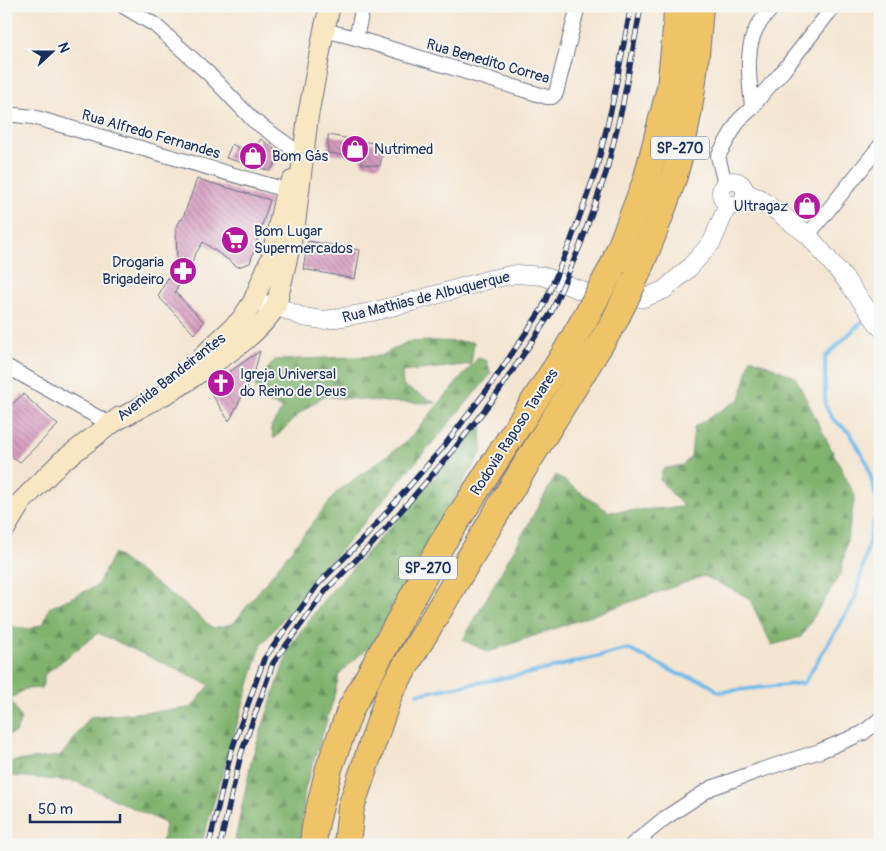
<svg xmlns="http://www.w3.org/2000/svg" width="886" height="851" font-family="Pangolin,sans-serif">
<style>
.forest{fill:url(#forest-firs);stroke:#4e7166}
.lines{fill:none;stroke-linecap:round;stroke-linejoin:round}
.stream{stroke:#71bae9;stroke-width:4}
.building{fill:url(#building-back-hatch)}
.service-casing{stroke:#676f86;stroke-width:9}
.minor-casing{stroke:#676f86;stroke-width:16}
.tertiary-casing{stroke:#676f86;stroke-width:19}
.secondary-casing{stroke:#676f86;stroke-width:22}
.motorway-casing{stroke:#676f86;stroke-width:28}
.service{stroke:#fff;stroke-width:7}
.minor{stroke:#fff;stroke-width:14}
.tertiary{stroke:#fff;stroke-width:18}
.secondary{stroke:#f9e7c3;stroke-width:20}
.motorway{stroke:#efc469;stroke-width:26}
.rail-casing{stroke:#1b2f5e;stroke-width:5.5}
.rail{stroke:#f6f6f2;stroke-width:4;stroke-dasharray:11;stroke-linecap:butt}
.motorway-bridge-casing{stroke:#676f86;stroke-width:28;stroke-linecap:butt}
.motorway-bridge{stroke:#efc469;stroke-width:26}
.labels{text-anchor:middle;stroke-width:4;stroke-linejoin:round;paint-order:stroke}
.shield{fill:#f6f6f2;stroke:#5d6b8a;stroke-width:1}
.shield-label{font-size:14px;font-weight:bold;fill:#1b2f5e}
.street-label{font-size:15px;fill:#1b2f5e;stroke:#f6f6f2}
.poi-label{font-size:15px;fill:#1b2f5e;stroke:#f6f6f2;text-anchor:start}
</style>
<defs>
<pattern id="forest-firs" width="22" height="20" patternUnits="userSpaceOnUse" patternTransform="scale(1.25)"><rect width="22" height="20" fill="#80b36e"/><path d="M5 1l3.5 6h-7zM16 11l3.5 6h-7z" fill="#68925e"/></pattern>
<pattern id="building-back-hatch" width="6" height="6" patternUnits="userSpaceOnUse" patternTransform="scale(1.25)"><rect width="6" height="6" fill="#d69abe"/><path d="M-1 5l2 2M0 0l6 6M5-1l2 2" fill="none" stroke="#ad7e9e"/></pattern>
</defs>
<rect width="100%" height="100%" fill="#f6f6f2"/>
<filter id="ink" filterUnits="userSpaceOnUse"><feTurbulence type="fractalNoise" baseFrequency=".02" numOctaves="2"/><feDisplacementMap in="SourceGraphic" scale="10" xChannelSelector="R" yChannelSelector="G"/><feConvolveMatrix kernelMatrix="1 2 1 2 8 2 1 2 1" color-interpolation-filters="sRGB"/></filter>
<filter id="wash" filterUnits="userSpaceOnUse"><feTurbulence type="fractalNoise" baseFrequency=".0096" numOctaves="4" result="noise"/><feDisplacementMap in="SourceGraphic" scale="20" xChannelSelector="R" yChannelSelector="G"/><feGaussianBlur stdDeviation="1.12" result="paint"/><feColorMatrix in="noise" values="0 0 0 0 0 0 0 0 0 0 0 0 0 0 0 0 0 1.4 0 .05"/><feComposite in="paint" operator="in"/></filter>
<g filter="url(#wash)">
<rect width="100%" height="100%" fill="#f4e5d1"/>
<!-- forest -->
<g class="forest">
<polygon points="432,341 474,342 471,364 402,372 403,386 436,403 387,402 324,396 301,412 274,439 271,427 283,408 262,401 255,384 275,360 381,356 407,342"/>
<polygon points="478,358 487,361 491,374 333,559 261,645 201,845 162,845 165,823 77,782 6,775 6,762 59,756 69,746 90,717 191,708 210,685 98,633 44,675 44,682 41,688 25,689 10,699 21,719 16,732 6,736 6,626 30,629 44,623 49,608 97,586 114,553 184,604 213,628 233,624 338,491 407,441"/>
<polygon points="751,358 795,377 855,496 841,573 801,637 772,645 749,598 704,576 488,652 463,640 556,475 609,512 684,507 660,480 663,469 683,465 691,456 694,427 740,399"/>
<polygon points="481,425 482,451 416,563 373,643 339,674 333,701 305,788 300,845 234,845 252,758 290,646 326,597 404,512"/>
</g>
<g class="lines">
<!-- stream -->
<polyline class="stream" points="417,694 531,673 628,649 678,674 704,681 719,692 804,683 855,599 878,504 867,463 850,433 833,419 825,405 825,357 867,317"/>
</g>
<g id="blocks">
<!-- building -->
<g class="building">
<polygon points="328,135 384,145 380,166 362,164 360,157 328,153"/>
<polygon points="261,139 278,152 279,157 270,171 226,158 232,144 249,154"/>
<polygon points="197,179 270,200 250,263 238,267 203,242 193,258 194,259 175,292 204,322 194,334 158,296 177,261 176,228 181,219 182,220"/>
<polygon points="308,241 360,250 355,279 303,269"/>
<polygon points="260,351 254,374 229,421 207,387"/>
<polygon points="23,394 58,425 20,462 6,455 6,410"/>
</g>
</g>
</g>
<g filter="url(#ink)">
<use href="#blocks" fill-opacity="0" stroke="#676f86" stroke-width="1"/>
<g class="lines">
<!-- service casing -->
<g class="service-casing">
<polyline id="service" points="644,835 649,845"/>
</g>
<!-- minor casing -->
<g class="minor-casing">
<g id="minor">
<polyline points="123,6 155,25 209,74 253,120 303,156"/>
<polyline points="324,22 324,30 356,38 547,97 552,97 556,93 578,6"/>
<polyline points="356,38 363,6"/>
<path d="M752 108C750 82 744 51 757 27 761 20 768 13 774 6"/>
<polyline points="6,114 33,117 286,190"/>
<polyline points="725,184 718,156 739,120 752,108 764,92 783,71 834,6"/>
<polyline points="808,235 880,146"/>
<polyline points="6,366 110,424"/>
<polyline points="632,845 665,818 711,788 761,770 820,751 863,733 880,719"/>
</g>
</g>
<!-- tertiary casing -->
<g class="tertiary-casing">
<g id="tertiary">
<circle cx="733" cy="193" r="12"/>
<polyline points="745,193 759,198 808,235 846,280 880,327"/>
<polyline points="263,304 276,306 303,317 323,320 332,319 371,312 411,302 491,279 516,274 543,276 599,297 644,298 664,290 689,268 712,242 728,204"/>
</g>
</g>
<!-- secondary casing -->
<g class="secondary-casing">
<g id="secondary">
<polyline points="204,355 241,320 253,302 272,256 286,190 292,181"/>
<path d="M110 424 178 387 187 381C218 359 255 339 276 306L295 224 308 116 324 30 330 6"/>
<polyline points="6,527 21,502 61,462 120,417"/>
</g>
</g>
<!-- motorway casing -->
<g class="motorway-casing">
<g id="motorway">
<polyline points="613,266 646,181 670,88 676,30 677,6"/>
<path d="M633 283C648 248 662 213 674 176 690 121 696 63 700 6"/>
<polyline points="313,845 315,827 329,768 351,708 441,545 564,355 588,313"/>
<polyline points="347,845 351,807 390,692 503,502 614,322"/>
</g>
</g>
<!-- service -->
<use href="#service" class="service"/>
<!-- minor -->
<use href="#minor" class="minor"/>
<!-- tertiary -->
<use href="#tertiary" class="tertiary"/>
<!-- secondary -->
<use href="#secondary" class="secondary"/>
<!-- motorway -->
<use href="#motorway" class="motorway"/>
<!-- rail casing -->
<g class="rail-casing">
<g id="rail">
<polyline points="209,845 231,752 264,659 319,583 366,536 444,446 490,386 542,309 570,243 596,171 612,106 631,6"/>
<polyline points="220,845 241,754 273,663 327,589 374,542 452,452 499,391 551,313 580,246 606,173 622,108 641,6"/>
</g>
</g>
<!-- rail -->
<use href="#rail" class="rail"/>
<!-- motorway-bridge casing -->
<g class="motorway-bridge-casing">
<g id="motorway-bridge">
<polyline points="588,313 613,266"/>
<polyline points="614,322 633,283"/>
</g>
</g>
<!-- motorway-bridge -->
<use href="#motorway-bridge" class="motorway-bridge"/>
</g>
</g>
<!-- icons -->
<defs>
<g id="shop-disc" transform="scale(1.4375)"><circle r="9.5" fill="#b5179e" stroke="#f6f6f2"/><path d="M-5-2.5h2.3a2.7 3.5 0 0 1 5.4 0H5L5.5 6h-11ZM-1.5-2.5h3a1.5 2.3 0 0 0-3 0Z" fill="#fff"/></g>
<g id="supermarket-disc" transform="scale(1.4375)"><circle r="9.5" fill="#b5179e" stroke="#f6f6f2"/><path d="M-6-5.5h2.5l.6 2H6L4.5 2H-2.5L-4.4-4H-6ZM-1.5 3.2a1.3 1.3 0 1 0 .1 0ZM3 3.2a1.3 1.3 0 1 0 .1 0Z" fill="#fff"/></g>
<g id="pharmacy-disc" transform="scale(1.4375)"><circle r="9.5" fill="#b5179e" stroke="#f6f6f2"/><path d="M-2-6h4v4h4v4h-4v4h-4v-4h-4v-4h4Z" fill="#fff"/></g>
<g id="church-disc" transform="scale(1.4375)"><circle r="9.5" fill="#b5179e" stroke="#f6f6f2"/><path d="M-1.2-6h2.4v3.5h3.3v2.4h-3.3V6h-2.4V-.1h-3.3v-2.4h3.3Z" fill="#fff"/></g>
</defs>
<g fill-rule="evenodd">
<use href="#shop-disc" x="355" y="149"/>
<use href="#shop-disc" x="253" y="156"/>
<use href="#shop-disc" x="807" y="206"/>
<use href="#supermarket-disc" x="235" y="240"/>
<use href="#pharmacy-disc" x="183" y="271"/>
<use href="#church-disc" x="221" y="383"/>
</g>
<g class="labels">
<!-- shield labels -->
<g class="shield">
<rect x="651" y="136.5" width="58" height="23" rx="4"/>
<rect x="399" y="556.5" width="58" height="23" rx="4"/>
</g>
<g class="shield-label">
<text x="680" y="153">SP-270</text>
<text x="428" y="573">SP-270</text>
</g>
<!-- street labels -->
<g class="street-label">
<text transform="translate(488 61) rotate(16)" y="5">Rua Benedito Correa</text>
<text transform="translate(151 134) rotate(16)" y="5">Rua Alfredo Fernandes</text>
<text transform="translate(426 297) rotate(-14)" y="5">Rua Mathias de Albuquerque</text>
<text transform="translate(171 377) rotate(-38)" y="5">Avenida Bandeirantes</text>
<text transform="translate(514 432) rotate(-57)" y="5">Rodovia Raposo Tavares</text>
</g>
<!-- poi labels -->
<g class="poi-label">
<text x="374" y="154">Nutrimed</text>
<text x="272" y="161">Bom Gás</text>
<text x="788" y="211" text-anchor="end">Ultragaz</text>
<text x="254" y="236">Bom Lugar<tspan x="254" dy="17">Supermercados</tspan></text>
<text x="164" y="267" text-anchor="end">Drogaria<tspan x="164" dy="17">Brigadeiro</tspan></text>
<text x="240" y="379">Igreja Universal<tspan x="240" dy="17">do Reino de Deus</tspan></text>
</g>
</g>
<!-- margin -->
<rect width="886" height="851" fill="none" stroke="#f6f6f2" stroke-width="25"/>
<!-- north arrow -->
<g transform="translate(52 52) rotate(69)" stroke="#f6f6f2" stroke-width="4" paint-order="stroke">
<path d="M0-4L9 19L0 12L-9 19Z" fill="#1b2f5e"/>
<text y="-8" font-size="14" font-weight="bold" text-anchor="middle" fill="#1b2f5e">N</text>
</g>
<!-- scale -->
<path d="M30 814v8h90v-8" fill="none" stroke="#1b2f5e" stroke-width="2.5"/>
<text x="38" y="814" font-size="15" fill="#1b2f5e" stroke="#f6f6f2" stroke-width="4" paint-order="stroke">50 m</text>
</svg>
